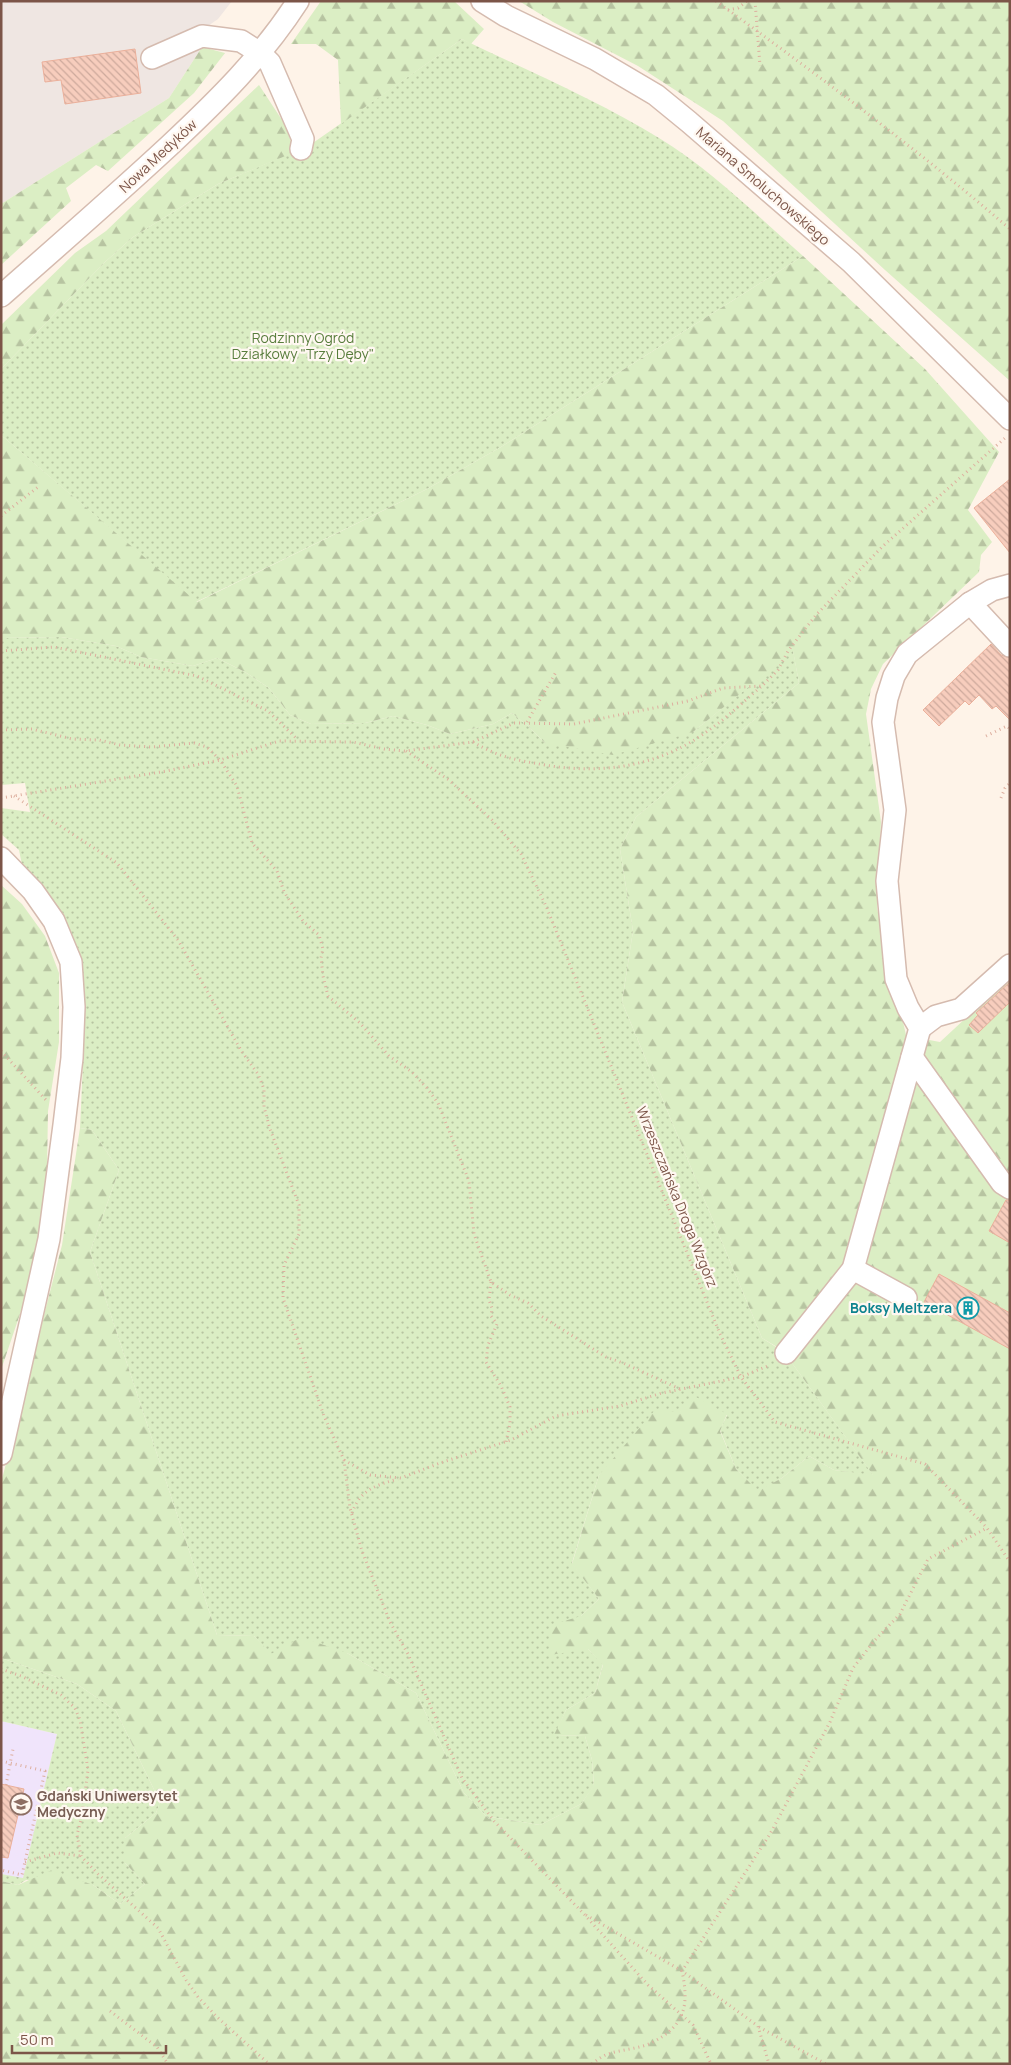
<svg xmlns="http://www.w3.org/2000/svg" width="1011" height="2065" font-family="Manrope,sans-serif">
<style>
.industrial{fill:#efe6e2}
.education{fill:#f0e4fb}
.grass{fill:url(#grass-dots)}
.forest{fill:url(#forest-firs)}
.building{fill:url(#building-back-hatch);stroke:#ebb09b}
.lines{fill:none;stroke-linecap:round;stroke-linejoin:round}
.minor-casing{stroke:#d5bbaf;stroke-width:24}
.path{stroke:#ddaf9f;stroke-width:3;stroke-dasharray:1 4;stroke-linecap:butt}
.minor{stroke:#fff;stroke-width:21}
.labels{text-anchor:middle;stroke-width:4.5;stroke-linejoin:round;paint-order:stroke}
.street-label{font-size:14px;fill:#7c5548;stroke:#fff8f1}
.park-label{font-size:14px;fill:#587d3c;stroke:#fff8f1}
.culture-label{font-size:14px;font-weight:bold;fill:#0d838f;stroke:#fff8f1;text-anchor:end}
.education-label{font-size:14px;font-weight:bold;fill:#785e54;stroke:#fff8f1;text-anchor:start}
</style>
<defs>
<pattern id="grass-dots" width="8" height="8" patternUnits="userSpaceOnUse" patternTransform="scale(1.25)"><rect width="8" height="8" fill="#dbeec4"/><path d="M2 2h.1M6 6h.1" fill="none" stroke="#b7c4a1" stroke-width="1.8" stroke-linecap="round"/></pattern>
<pattern id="forest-firs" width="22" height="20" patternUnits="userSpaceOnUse" patternTransform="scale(1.25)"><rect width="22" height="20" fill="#dbeec4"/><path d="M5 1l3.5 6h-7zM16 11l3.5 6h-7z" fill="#b7c4a1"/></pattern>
<pattern id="building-back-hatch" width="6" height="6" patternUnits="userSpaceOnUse" patternTransform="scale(1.25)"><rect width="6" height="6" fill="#f7cdbd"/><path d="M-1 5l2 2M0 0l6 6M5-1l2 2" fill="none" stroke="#cda99c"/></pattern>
</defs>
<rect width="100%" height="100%" fill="#fef3e8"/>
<!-- industrial -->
<polygon class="industrial" points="1,1 232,1 218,19 202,30 202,47 169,98 1,204"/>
<!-- education -->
<polygon class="education" points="1,1721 57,1734 23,1879 1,1874"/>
<!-- grass -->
<g class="grass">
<path d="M462 39C528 71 597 100 659 138 712 170 757 216 803 256L501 447 427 489 196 602 1 435V369L105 262 133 237 218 184 310 145Z"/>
<polygon points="61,637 116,646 141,657 193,666 217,658 245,672 269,688 290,715 311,724 365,723 393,716 427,725 450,734 493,724 512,713 529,727 545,743 693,732 793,650 799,683 636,817 620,849 633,931 622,1002 762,1338 784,1352 874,1476 834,1470 809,1456 782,1478 758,1492 736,1469 720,1430 727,1415 683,1410 599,1475 572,1563 599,1599 581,1616 588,1649 603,1664 595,1693 566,1710 555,1735 585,1736 592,1760 594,1786 581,1804 540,1825 491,1817 489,1819 464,1793 416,1693 347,1653 270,1654 254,1636 217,1635 90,1252 119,1170 92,1130 80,1128 84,1041 80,969 22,865 19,850 1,834 1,808 30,812 25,783 1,785 1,638"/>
<polygon points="1,1658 77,1684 116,1711 160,1802 156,1813 125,1838 125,1863 145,1884 120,1904 93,1885 26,1880 18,1885 1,1881 1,1874 23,1878 57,1734 1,1721"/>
</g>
<!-- forest -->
<g class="forest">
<polygon points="321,1 454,1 484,29 471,44 462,39 341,124 338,60 316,44 291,44"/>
<polygon points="519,1 1010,1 1010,381 885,270 723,121 638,66 553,22"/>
<polygon points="202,47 225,53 194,93 108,171 96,165 66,188 71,201 1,265 1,204 169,98"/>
<polygon points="259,85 284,123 295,152 218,184 133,237 105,262 1,369 1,325 75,253 106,231"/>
<polygon points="803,256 925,369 999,452 968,510 992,542 981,555 979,572 883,664 871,689 866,714 881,822 877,908 906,1035 900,1079 852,1257 782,1350 762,1338 622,1002 633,931 620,849 636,817 799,683 793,651 693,732 613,755 545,743 529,727 512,713 493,724 450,734 427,725 393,716 365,723 311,724 290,715 269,688 245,672 217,658 193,666 141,657 116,646 61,637 1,638 1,435 197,602 427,489 501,447"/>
<polygon points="1,885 22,904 45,936 59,973 59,1042 48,1111 47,1168 39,1235 22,1308 1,1370"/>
<polygon points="1010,977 1010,2064 1,2064 1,1881 18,1885 52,1870 93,1885 120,1904 145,1884 125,1863 125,1838 156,1813 160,1802 116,1711 77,1684 1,1658 1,1483 62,1245 80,1128 92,1130 119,1170 90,1252 217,1635 254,1636 271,1654 301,1637 347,1653 416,1693 464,1793 489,1819 491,1817 540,1825 581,1804 594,1785 592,1760 585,1736 554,1735 566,1710 595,1693 603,1665 588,1649 550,1655 551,1625 581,1616 599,1599 572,1564 599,1475 655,1410 680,1412 696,1397 727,1414 720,1431 736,1469 758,1491 782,1478 809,1456 834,1470 873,1475 784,1352 797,1359 789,1354 858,1268 924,1039 940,1042"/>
</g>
<!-- building -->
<g class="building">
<polygon points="135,49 141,93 65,104 61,80 45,82 42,62"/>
<polygon points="1010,479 1010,553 974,508"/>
<polygon points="991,644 1001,655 1010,658 1010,720 996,706 992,709 979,695 969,705 965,701 939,726 923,710"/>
<polygon points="1010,982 1010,1002 978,1033 969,1025 978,1015 976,1013"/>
<polygon points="1006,1200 1010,1200 1010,1243 989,1231"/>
<polygon points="939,1274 1010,1313 1010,1349 924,1302"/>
<polygon points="1,1784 24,1789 8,1858 1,1857"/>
</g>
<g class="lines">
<!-- minor casing -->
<g class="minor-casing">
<g id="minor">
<polyline points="482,1 506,16 595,59 656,95 689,122 851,262 1010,419"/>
<polyline points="152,58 202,36 241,41 260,53 270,63 303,139 301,149"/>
<path d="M1 296C58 246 114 197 169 146 217 101 262 57 298 1"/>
<polyline points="970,603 1010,646"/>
<polyline points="1,858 33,891 54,921 71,962 74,1007 72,1058 64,1125 49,1239 1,1454"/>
<polyline points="920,1028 936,1016 961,1009 1010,965"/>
<polyline points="912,1057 1002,1183 1010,1188"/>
<polyline points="853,1269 906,1298"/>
<polyline points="786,1353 853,1269 920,1028 908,1008 896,979 887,881 895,810 883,722 887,698 894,676 907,654 970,603 992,590 1010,585"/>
</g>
</g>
<!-- path -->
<g class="path">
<path d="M716 1C816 74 916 148 1010 229"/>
<polyline points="755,1 760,66"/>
<polyline points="728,10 738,8 747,1"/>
<polyline points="1,516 38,487"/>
<polyline points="1,651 54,647 197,676 268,711 298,740"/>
<polyline points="527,722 556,672"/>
<polyline points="1,730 32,729 72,739 99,740 120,745 152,747 194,743 207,747 220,760 237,786 252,843 277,871 284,892 303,921 319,935 323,949 321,958 323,976 328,996 360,1023 389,1056 412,1072 427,1088 438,1103 469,1181 474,1234 491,1282 510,1295 528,1303 541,1316 606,1357 623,1363 680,1389"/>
<polyline points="986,736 1007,726 1010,729"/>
<path d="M473 742C498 757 516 760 545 765 603 775 661 766 709 730 728 717 744 701 762 686"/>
<polyline points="406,751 449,780 492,820 521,854 546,906 720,1334 741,1377 775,1422 925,1464 987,1528 1010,1562"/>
<polyline points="14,796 117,863 178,940 242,1052 258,1074 264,1089 264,1107 270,1129 299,1205 299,1234 284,1265 283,1298 324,1416 344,1460 350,1508 362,1551 390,1622 408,1654 462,1778 494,1821 583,1913 648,1985 693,2025 711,2064"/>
<polyline points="1,798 161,772 220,760 279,741 353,742 384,749 405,751 473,742 514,723 574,724 688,701 723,688 762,686 778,670 788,651 816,615 883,546 1005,438"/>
<polyline points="1001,798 1005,788 1010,783"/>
<polyline points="1,1051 46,1100"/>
<polyline points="491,1282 489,1300 492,1308 491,1316 497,1324 488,1345 486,1362 501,1386 510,1407 510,1424 506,1442"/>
<polyline points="344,1460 370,1475 401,1478 440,1463 511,1440 556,1416 620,1406 662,1393 741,1377 770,1365"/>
<path d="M352 1513C360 1490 376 1485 398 1479"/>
<polyline points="1,1669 21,1676 61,1695 75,1708 80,1720 88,1770 82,1816 77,1835 81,1856 98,1874 158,1928 186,1980 198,1997 217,2017 269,2064"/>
<polyline points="1,1761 45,1771 22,1875 1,1870"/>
<polyline points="6,1785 13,1749"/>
<polyline points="25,1862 57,1853 81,1856"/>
<polyline points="586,1915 682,1971 758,2026 769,2064"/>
<polyline points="110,2011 157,2047 168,2064"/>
<polyline points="759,2027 826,2064"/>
<path d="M592 2064C597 2060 602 2056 608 2054 623 2049 640 2049 653 2042 686 2025 689 2004 682 1971L770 1834 830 1722 853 1668 875 1640 900 1614 928 1559 987 1528"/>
</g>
<!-- minor -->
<use href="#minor" class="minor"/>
</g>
<!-- icons -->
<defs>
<g id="building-ring" transform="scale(1.125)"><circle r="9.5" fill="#fff8f1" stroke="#0f9aa8" stroke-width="1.5"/><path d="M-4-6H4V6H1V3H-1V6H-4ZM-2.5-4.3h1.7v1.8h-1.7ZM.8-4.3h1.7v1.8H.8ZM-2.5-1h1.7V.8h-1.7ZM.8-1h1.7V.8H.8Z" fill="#0f9aa8"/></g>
<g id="university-ring" transform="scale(1.125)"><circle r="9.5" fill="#fff8f1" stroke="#8d6e63" stroke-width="1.5"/><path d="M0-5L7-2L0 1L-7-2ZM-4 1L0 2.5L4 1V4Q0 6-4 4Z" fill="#8d6e63"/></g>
</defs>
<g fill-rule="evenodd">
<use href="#building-ring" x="968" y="1308"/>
<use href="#university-ring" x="21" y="1804"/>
</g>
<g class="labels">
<!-- street labels -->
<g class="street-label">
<text transform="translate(158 156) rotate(-43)" y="5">Nowa Medyków</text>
<text transform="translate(763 186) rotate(41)" y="5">Mariana Smoluchowskiego</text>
<text transform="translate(677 1197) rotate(68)" y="5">Wrzeszczańska Droga Wzgórz</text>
</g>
<!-- park labels -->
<g class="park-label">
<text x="303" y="343">Rodzinny Ogród<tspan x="303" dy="16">Działkowy "Trzy Dęby"</tspan></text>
</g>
<!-- culture labels -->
<g class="culture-label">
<text x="952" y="1313">Boksy Meltzera</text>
</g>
<!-- education labels -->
<g class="education-label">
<text x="37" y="1801">Gdański Uniwersytet<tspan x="37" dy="16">Medyczny</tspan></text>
</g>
</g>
<!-- border -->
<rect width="1011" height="2065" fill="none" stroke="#7c5548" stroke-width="5"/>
<!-- scale -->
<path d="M12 2045v8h154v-8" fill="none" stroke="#7c5548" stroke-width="2.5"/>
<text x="20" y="2045" font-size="15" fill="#7c5548" stroke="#fff8f1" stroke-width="4" paint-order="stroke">50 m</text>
</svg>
